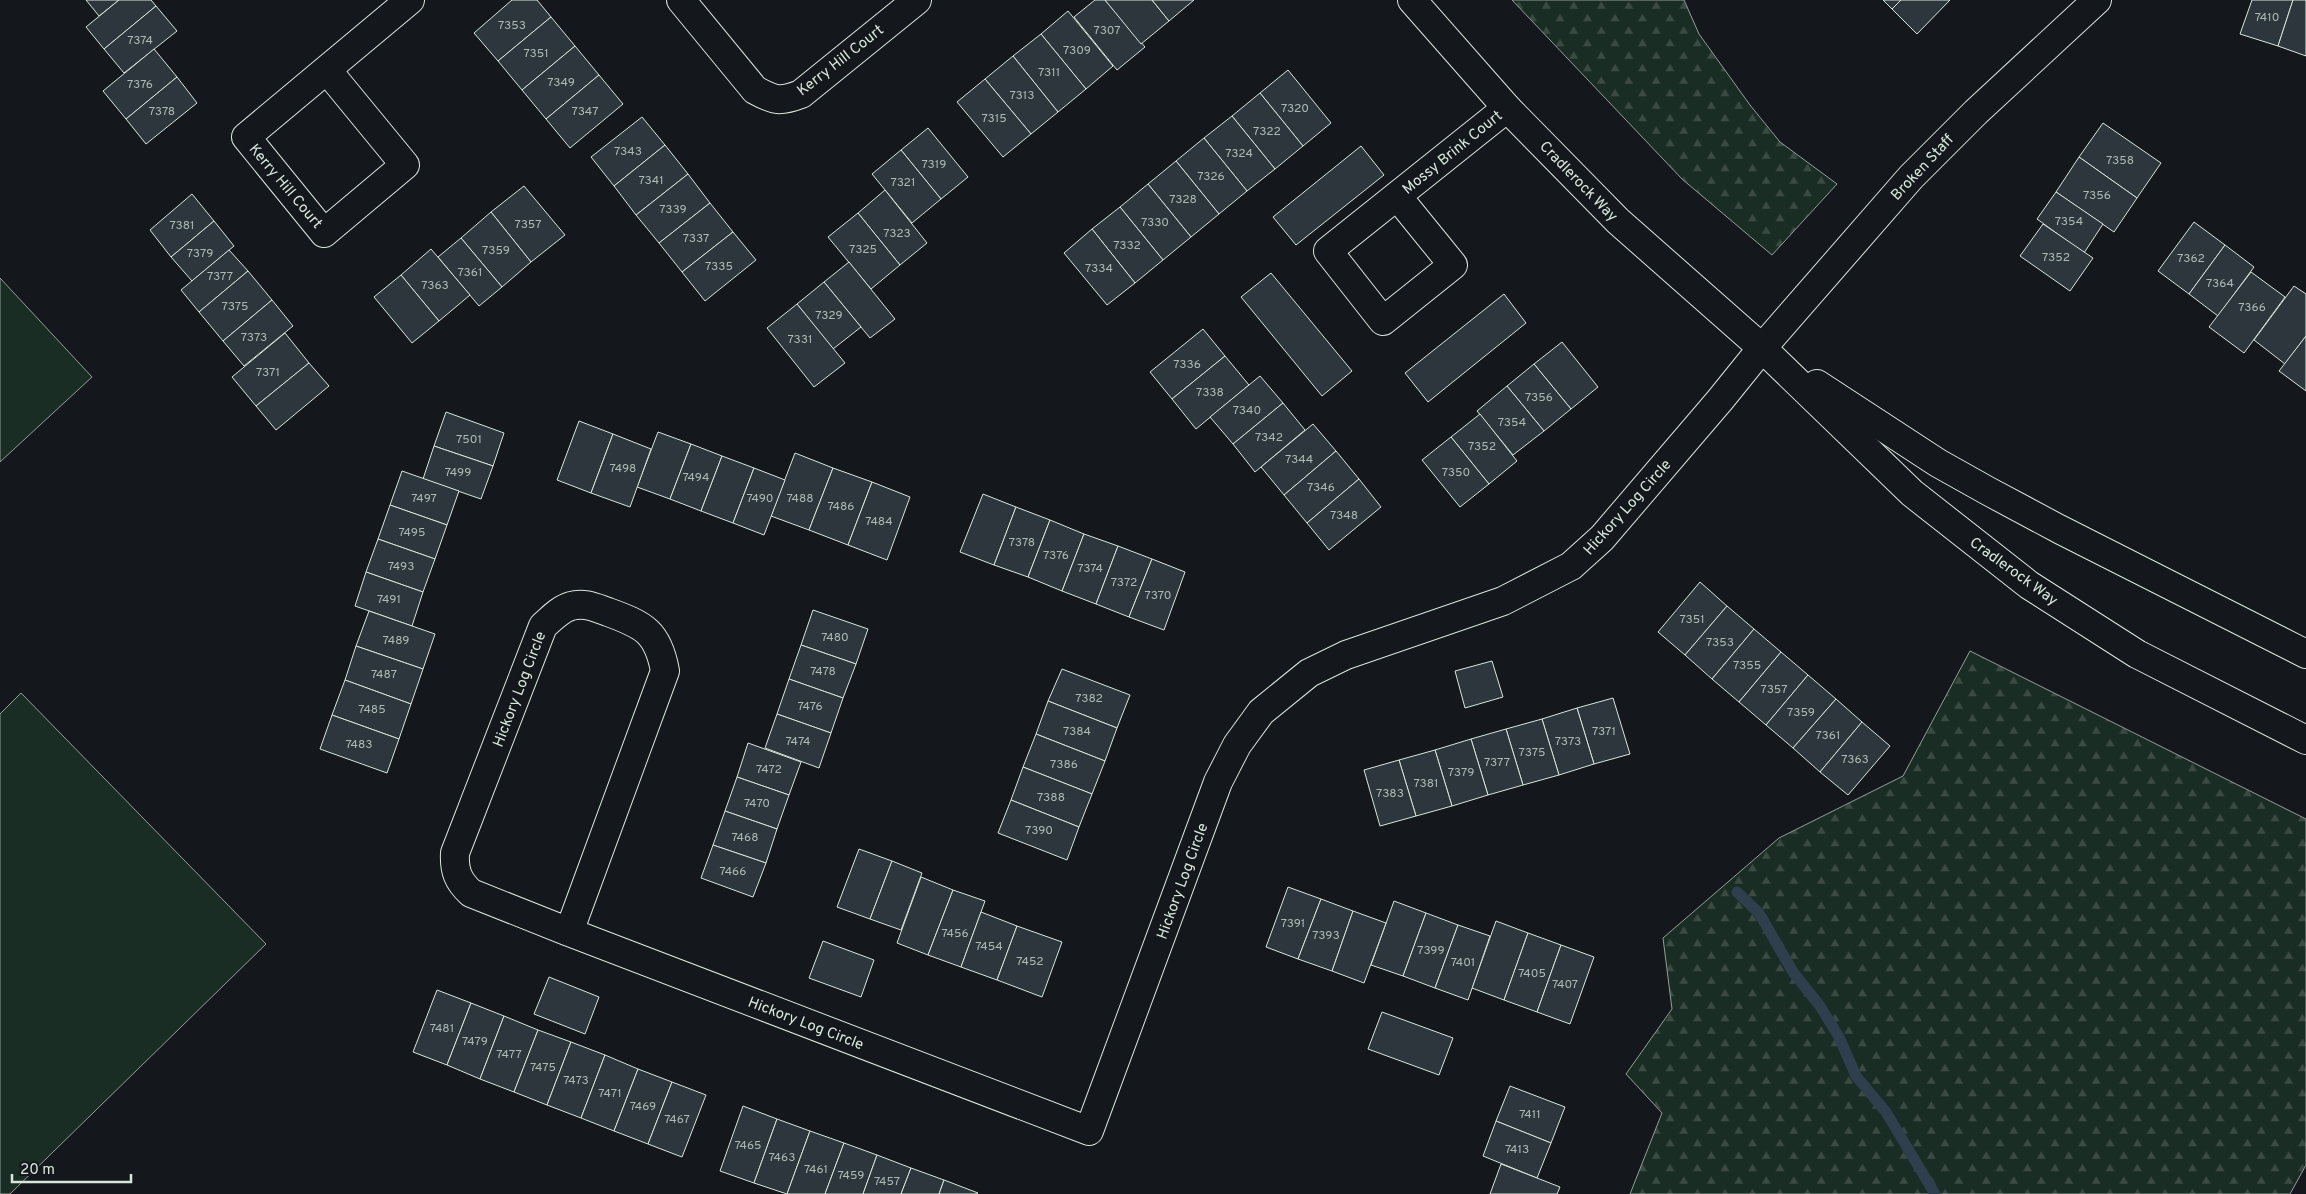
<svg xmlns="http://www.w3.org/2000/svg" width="2306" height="1194" font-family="Overpass,sans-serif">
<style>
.forest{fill:url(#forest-firs);stroke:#939e99}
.garden{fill:#1a2d24;stroke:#939e99}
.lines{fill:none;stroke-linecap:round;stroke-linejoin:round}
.stream{stroke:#2f3f4d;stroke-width:11}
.building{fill:#2c363c;stroke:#d8e6dc}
.street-casing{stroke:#d8e6dc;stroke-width:30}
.secondary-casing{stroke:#d8e6dc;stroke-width:30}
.street{stroke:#14181c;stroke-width:28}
.secondary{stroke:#14181c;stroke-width:28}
.labels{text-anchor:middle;stroke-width:4;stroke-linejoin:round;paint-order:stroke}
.number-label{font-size:12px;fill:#adbab4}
.street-label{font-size:15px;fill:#d8e6dc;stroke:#14181c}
</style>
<defs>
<pattern id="forest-firs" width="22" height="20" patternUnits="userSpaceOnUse" patternTransform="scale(1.25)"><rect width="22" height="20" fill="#1a2d24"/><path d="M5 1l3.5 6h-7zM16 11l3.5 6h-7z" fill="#3b4b43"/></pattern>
</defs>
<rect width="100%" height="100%" fill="#14181c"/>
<!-- forest -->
<g class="forest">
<polygon points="1512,0 1684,0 1699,34 1750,105 1780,142 1837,184 1772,255 1682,179"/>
<polygon points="1970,651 2306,819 2306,1165 2290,1194 1630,1194 1662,1113 1626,1074 1672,1009 1663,938 1779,838 1903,776"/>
</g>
<!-- garden -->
<g class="garden">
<polygon points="0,278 92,377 0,462"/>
<polygon points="21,693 266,944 10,1194 0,1194 0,714"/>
</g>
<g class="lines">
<!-- stream -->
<polyline class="stream" points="1737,892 1759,913 1793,972 1820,1006 1839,1037 1856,1076 1886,1112 1935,1194"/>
</g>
<!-- building -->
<g class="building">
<polygon points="86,0 119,0 99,16"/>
<polygon points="119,0 151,0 156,6 104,49 86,27"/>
<polygon points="512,0 537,0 551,17 498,61 474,33"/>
<polygon points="1095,0 1105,0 1145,47 1117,70 1074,17"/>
<polygon points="1105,0 1152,0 1169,21 1141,44"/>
<polygon points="1152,0 1194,0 1169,21"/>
<polygon points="1883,0 1901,0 1892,9"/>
<polygon points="1901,0 1950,0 1917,34 1892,9"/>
<polygon points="2252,0 2293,0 2278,46 2240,34"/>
<polygon points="2293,0 2306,0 2306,56 2278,46"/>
<polygon points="156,6 177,31 124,73 104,49"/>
<polygon points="1068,11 1113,66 1086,89 1041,34"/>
<polygon points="551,17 575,46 522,90 498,61"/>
<polygon points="1041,34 1086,89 1058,112 1013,56"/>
<polygon points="575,46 599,75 546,119 522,90"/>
<polygon points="154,49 177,77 126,119 103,91"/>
<polygon points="1013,56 1058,112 1031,134 985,79"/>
<polygon points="1288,70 1331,123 1303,146 1260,93"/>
<polygon points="599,75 623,104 570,148 546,119"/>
<polygon points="177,77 197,103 146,144 126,119"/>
<polygon points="985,79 1031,134 1003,157 957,102"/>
<polygon points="1260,93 1303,146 1275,169 1232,116"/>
<polygon points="1232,116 1275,169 1247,191 1204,138"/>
<polygon points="642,117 665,145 614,186 591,157"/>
<polygon points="2103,123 2161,163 2137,198 2079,157"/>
<polygon points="928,128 968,177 941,199 901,150"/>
<polygon points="1204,138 1247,191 1219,214 1176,161"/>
<polygon points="665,145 688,174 636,215 614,186"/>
<polygon points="1361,146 1384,175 1296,245 1273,217"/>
<polygon points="901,150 941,199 912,223 872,174"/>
<polygon points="2079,157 2137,198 2114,232 2056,192"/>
<polygon points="1176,161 1219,214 1191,237 1148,184"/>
<polygon points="688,174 710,203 659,243 636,215"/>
<polygon points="1148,184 1191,237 1163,260 1120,207"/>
<polygon points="524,186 565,235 531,262 491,212"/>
<polygon points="885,190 927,243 900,265 858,213"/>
<polygon points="2056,192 2103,224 2084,253 2037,219"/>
<polygon points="192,194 214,221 171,257 150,230"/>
<polygon points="710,203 733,232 682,272 659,243"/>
<polygon points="1120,207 1163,260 1135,283 1092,229"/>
<polygon points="491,212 531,262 502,287 461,238"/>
<polygon points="858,213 900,265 871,289 828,237"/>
<polygon points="214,221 234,246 192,281 171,257"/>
<polygon points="2194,222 2225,245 2189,294 2158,271"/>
<polygon points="2043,224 2093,258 2070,291 2020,256"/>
<polygon points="1092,229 1135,283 1107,305 1064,253"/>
<polygon points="733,232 756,260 705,301 682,272"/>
<polygon points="461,238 502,287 479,306 438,257"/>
<polygon points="2225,245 2254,267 2218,316 2189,294"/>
<polygon points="431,249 470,295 439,321 401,275"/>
<polygon points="229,250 248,271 199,312 181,290"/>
<polygon points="849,262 895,319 870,338 824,282"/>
<polygon points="248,271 272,300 223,341 199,312"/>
<polygon points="2251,272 2285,297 2244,353 2209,327"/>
<polygon points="1271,273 1352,371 1322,396 1241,297"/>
<polygon points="401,275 439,321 412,343 374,297"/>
<polygon points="824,282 861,327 833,349 797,304"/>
<polygon points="2294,286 2306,294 2306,336 2285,364 2254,340"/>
<polygon points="1504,294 1526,323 1428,402 1405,373"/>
<polygon points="272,300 293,326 244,366 223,341"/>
<polygon points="797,304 845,363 814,387 767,328"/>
<polygon points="1203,329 1225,356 1172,399 1150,372"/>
<polygon points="285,333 309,363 256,406 232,377"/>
<polygon points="2306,336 2306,391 2279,371"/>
<polygon points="1562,342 1598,387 1571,409 1534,364"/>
<polygon points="1225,356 1249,385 1196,429 1172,399"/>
<polygon points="309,363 329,386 276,430 256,406"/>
<polygon points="1534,364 1571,409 1544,431 1507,386"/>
<polygon points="1260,376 1283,403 1233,444 1210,417"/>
<polygon points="1507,386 1544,431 1513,455 1477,411"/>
<polygon points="1283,403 1305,430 1255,472 1233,444"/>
<polygon points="446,412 504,433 493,466 434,446"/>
<polygon points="1480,414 1517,461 1489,484 1451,437"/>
<polygon points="579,421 613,434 591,493 557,480"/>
<polygon points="1313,424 1336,451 1284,495 1261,467"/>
<polygon points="658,432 691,444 670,499 637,487"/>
<polygon points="613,434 651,449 630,507 591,493"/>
<polygon points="1451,437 1489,484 1460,507 1422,460"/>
<polygon points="691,444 722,456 701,511 670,499"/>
<polygon points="434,446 493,466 481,499 423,479"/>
<polygon points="1336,451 1359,479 1307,523 1284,495"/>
<polygon points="795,453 833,468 809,530 771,516"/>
<polygon points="722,456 754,468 733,523 701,511"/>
<polygon points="754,468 785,480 764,535 733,523"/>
<polygon points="833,468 872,482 848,545 809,530"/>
<polygon points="402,471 459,491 447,525 390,505"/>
<polygon points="1359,479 1381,507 1329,550 1307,523"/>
<polygon points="872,482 910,497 887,560 848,545"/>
<polygon points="983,494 1016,507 994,565 960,552"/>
<polygon points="390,505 447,525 435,559 378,539"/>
<polygon points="1016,507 1050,520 1028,577 994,565"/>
<polygon points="1050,520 1084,534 1062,591 1028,577"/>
<polygon points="1084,534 1118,546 1096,604 1062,591"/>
<polygon points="378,539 435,559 423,592 366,572"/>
<polygon points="1118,546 1152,559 1129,617 1096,604"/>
<polygon points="1152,559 1185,572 1164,630 1129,617"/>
<polygon points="366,572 423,592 412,626 355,606"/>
<polygon points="1700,582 1727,606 1685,655 1658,632"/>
<polygon points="1727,606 1754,629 1712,679 1685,655"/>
<polygon points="813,610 868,629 856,664 801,645"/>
<polygon points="369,611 435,634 423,669 356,646"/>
<polygon points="1754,629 1781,652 1739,702 1712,679"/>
<polygon points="801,645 856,664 843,698 789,679"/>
<polygon points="356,646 423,669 411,704 345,680"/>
<polygon points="1781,652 1808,675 1766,725 1739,702"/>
<polygon points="1492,661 1503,697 1465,708 1455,671"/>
<polygon points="1062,669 1130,695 1117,728 1048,701"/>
<polygon points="1808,675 1836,699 1793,748 1766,725"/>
<polygon points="789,679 843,698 831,733 777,714"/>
<polygon points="345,680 411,704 399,739 332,715"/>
<polygon points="1613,698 1630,754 1594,764 1577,708"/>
<polygon points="1836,699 1862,722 1820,772 1793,748"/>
<polygon points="1048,701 1117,728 1105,761 1036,734"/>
<polygon points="1577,708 1594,764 1559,775 1542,719"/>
<polygon points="777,714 831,733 819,768 765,748"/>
<polygon points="332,715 399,739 387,773 320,749"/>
<polygon points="1542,719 1559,775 1523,785 1506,729"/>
<polygon points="1862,722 1890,746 1848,795 1820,772"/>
<polygon points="1506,729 1523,785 1488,795 1471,739"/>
<polygon points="1036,734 1105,761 1092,794 1023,767"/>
<polygon points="1471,739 1488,795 1452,806 1435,750"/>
<polygon points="748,743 801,762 789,795 737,777"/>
<polygon points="1435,750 1452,806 1416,816 1399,760"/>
<polygon points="1399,760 1416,816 1380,826 1364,770"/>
<polygon points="1023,767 1092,794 1079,827 1011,800"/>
<polygon points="737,777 789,795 777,829 725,811"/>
<polygon points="1011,800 1079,827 1067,860 998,833"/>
<polygon points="725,811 777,829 766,863 713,845"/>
<polygon points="713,845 766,863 753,897 701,878"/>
<polygon points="859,849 892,861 870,919 837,907"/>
<polygon points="892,861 922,873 901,930 870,919"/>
<polygon points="921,877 953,890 928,955 897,943"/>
<polygon points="1288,887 1321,899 1298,959 1266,947"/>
<polygon points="953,890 985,901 961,967 928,955"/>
<polygon points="1321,899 1353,911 1332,971 1298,959"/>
<polygon points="1394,901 1426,913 1403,976 1371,965"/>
<polygon points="1353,911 1386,923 1364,983 1332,971"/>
<polygon points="981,912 1017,926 997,980 961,967"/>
<polygon points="1426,913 1458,925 1435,988 1403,976"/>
<polygon points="1496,921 1528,933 1504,1000 1472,988"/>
<polygon points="1458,925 1490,936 1468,1000 1435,988"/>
<polygon points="1017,926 1062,942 1042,997 997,980"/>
<polygon points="1528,933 1561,945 1537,1012 1504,1000"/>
<polygon points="823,941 874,960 861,997 809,978"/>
<polygon points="1561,945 1594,957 1570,1024 1537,1012"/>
<polygon points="549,977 599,997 585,1034 534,1014"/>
<polygon points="437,990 471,1003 447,1065 413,1052"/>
<polygon points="471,1003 504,1016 480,1079 447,1065"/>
<polygon points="1382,1012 1453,1038 1439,1075 1368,1049"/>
<polygon points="504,1016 538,1030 514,1092 480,1079"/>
<polygon points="538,1030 571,1042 547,1105 514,1092"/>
<polygon points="571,1042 605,1055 581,1118 547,1105"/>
<polygon points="605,1055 638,1069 614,1131 581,1118"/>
<polygon points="638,1069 672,1082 648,1144 614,1131"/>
<polygon points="672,1082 706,1095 682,1157 648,1144"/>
<polygon points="1510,1086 1565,1107 1551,1143 1496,1121"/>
<polygon points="743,1106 777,1119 754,1183 720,1171"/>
<polygon points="777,1119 810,1131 787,1194 754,1183"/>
<polygon points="1496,1121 1551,1143 1537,1178 1483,1156"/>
<polygon points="810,1131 844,1143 825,1194 787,1194"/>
<polygon points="844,1143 877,1155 863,1194 825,1194"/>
<polygon points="877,1155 911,1168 901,1194 863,1194"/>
<polygon points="1501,1164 1560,1187 1557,1194 1490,1194"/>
<polygon points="911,1168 944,1180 939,1194 901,1194"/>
<polygon points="944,1180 978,1193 977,1194 939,1194"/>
</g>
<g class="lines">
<!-- street casing -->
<g class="street-casing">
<g id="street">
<path d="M681 0 755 90C775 101 780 102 801 94L917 0"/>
<polyline points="327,70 405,165 324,233 246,137 410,0"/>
<polyline points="1397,196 1453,265 1383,321 1328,251 1507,108"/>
<path d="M569 932 471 893C458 881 454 871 455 853L543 626C551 619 560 609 571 606 584 602 596 608 608 612 644 625 658 632 665 671L569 932 1089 1131 1218 782 1237 745 1261 712 1309 673 1346 655 1503 601 1571 566 1602 538 1720 400 1762 348 1911 177 1976 112 2097 0"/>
</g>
</g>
<!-- secondary casing -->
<g class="secondary-casing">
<g id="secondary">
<polyline points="1412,0 1507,108 1618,221 1762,348 1912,493 2029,585 2137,654 2306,740"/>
<polyline points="1817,384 1938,463 1988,491 2059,529 2306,654"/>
</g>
</g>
<!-- street -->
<use href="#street" class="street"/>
<!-- secondary -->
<use href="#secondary" class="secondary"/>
</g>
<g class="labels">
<!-- number labels -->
<g class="number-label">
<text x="2267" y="21">7410</text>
<text x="512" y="29">7353</text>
<text x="1107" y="34">7307</text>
<text x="140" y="44">7374</text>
<text x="1077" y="54">7309</text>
<text x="536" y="57">7351</text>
<text x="1049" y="76">7311</text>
<text x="561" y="86">7349</text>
<text x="140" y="88">7376</text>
<text x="1022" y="99">7313</text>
<text x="1295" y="112">7320</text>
<text x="162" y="115">7378</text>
<text x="585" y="115">7347</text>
<text x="994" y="122">7315</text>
<text x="1267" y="135">7322</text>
<text x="628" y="155">7343</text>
<text x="1239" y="157">7324</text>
<text x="2120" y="164">7358</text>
<text x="934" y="168">7319</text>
<text x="1211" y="180">7326</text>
<text x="651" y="184">7341</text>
<text x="903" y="186">7321</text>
<text x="2097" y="199">7356</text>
<text x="1183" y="203">7328</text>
<text x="673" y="213">7339</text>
<text x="2069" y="225">7354</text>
<text x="1155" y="226">7330</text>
<text x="528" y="228">7357</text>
<text x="182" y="229">7381</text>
<text x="897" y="237">7323</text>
<text x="696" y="242">7337</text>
<text x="1127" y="249">7332</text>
<text x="863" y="253">7325</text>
<text x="496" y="254">7359</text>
<text x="200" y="257">7379</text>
<text x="2056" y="261">7352</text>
<text x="2191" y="262">7362</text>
<text x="719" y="270">7335</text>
<text x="1099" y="272">7334</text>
<text x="470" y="276">7361</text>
<text x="220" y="280">7377</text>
<text x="2220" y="287">7364</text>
<text x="435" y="289">7363</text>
<text x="235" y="310">7375</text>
<text x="2252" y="311">7366</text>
<text x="829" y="319">7329</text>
<text x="254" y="341">7373</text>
<text x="800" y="343">7331</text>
<text x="1187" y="368">7336</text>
<text x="268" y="376">7371</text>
<text x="1210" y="396">7338</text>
<text x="1539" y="401">7356</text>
<text x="1247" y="414">7340</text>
<text x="1512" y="426">7354</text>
<text x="1269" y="441">7342</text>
<text x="469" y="443">7501</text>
<text x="1482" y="450">7352</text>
<text x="1299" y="463">7344</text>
<text x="623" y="472">7498</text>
<text x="458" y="476">7499</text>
<text x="1456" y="476">7350</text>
<text x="696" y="481">7494</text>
<text x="1321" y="491">7346</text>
<text x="424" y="502">7497</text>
<text x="760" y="502">7490</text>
<text x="800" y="502">7488</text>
<text x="841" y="510">7486</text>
<text x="1344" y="519">7348</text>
<text x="879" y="525">7484</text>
<text x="412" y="536">7495</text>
<text x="1022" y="546">7378</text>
<text x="1056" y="559">7376</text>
<text x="401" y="570">7493</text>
<text x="1090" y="572">7374</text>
<text x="1124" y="586">7372</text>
<text x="1158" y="599">7370</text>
<text x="389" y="603">7491</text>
<text x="1692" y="623">7351</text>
<text x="835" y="641">7480</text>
<text x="396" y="644">7489</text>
<text x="1720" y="646">7353</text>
<text x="1747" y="669">7355</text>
<text x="823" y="675">7478</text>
<text x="384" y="678">7487</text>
<text x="1774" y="693">7357</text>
<text x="1089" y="702">7382</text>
<text x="810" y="710">7476</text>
<text x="372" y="713">7485</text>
<text x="1801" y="716">7359</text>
<text x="1077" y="735">7384</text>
<text x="1604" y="735">7371</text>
<text x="1828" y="739">7361</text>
<text x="798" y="745">7474</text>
<text x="1568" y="745">7373</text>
<text x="359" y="748">7483</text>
<text x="1532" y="756">7375</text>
<text x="1855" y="763">7363</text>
<text x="1497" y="766">7377</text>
<text x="1064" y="768">7386</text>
<text x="769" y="773">7472</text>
<text x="1461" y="776">7379</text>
<text x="1426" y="787">7381</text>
<text x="1390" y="797">7383</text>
<text x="1051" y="801">7388</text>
<text x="757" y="807">7470</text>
<text x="1039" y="834">7390</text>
<text x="745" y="841">7468</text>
<text x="733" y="875">7466</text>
<text x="1293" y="927">7391</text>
<text x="955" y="937">7456</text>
<text x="1326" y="939">7393</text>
<text x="989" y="950">7454</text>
<text x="1431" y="954">7399</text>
<text x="1030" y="965">7452</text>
<text x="1463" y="966">7401</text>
<text x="1532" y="977">7405</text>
<text x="1565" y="988">7407</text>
<text x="442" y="1032">7481</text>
<text x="475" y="1045">7479</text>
<text x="509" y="1058">7477</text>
<text x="543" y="1071">7475</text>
<text x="576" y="1084">7473</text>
<text x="610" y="1097">7471</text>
<text x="643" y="1110">7469</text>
<text x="1530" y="1118">7411</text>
<text x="677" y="1123">7467</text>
<text x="748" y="1149">7465</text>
<text x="1517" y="1153">7413</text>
<text x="782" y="1161">7463</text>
<text x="816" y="1173">7461</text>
<text x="851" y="1179">7459</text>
<text x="887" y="1185">7457</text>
</g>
<!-- street labels -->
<g class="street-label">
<text transform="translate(840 60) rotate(-38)" y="5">Kerry Hill Court</text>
<text transform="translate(1452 152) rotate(-39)" y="5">Mossy Brink Court</text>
<text transform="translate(1922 167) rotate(-47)" y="5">Broken Staff</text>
<text transform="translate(1579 181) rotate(46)" y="5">Cradlerock Way</text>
<text transform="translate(286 186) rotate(50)" y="5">Kerry Hill Court</text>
<text transform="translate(1627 507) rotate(-48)" y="5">Hickory Log Circle</text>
<text transform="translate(2014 571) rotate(36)" y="5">Cradlerock Way</text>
<text transform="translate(519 689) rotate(-69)" y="5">Hickory Log Circle</text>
<text transform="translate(1182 881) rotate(-70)" y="5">Hickory Log Circle</text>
<text transform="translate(806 1023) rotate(21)" y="5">Hickory Log Circle</text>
</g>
</g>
<!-- scale -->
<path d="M12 1174v8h119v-8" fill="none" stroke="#d8e6dc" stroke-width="2.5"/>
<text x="20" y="1174" font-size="15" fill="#d8e6dc" stroke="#14181c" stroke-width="4" paint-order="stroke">20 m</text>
</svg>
